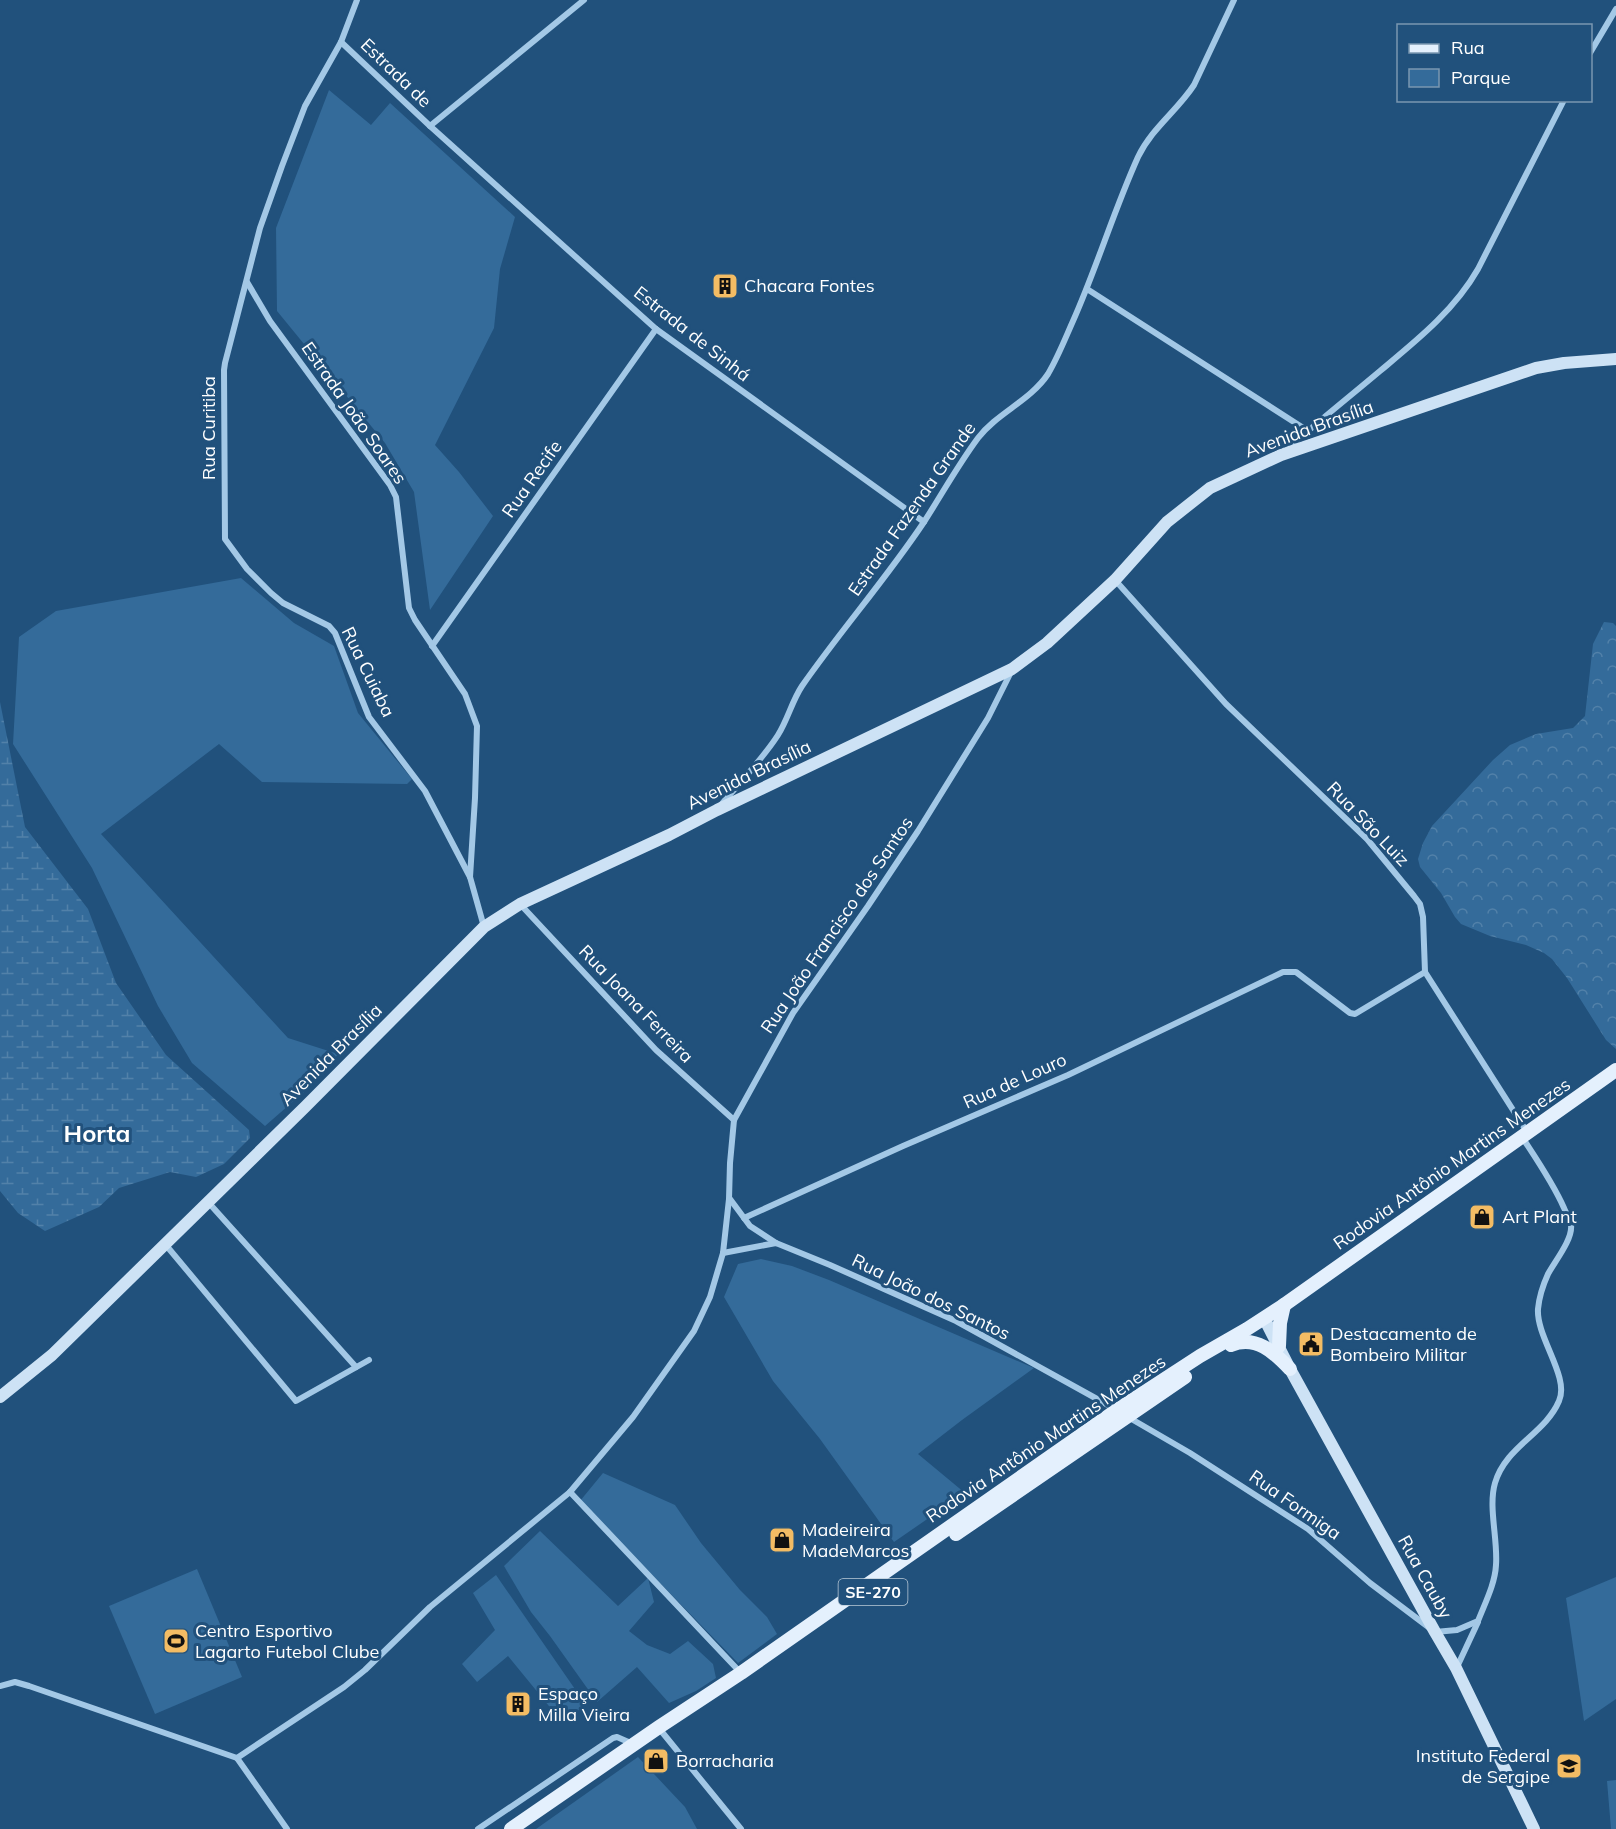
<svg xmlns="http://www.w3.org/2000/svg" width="1616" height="1829" viewBox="0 0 1616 1829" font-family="Mulish,sans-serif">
<defs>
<pattern id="forest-crowns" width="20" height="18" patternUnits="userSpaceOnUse" patternTransform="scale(1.5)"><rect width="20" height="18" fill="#346b9a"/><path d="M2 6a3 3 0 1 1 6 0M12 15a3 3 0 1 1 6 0" fill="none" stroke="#5281a9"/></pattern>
<pattern id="wetland-marsh" width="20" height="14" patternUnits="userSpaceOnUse" patternTransform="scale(1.5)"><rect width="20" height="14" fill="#346b9a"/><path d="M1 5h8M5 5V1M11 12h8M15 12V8" fill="none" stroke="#5281a9"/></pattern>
</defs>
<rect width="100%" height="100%" fill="#21517c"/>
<g fill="#346b9a">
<polygon points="329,90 371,125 390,103 515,217 500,269 494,328 435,445 459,472 493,516 430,610 414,492 385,443 277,311 276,228"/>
<polygon points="241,578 294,623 334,646 358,713 412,779 407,784 262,782 219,744 101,834 288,1038 338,1054 320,1078 265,1126 192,1063 158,1006 92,868 13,744 19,637 56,611"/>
<polygon points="761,1259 792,1266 829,1280 1034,1368 962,1420 918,1454 965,1493 894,1542 820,1439 773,1381 724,1297 738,1264"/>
<polygon points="603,1473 675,1505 701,1543 740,1590 767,1617 777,1634 738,1663 580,1501"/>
<polygon points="540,1531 618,1606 648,1578 654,1602 629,1631 647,1645 670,1654 688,1641 713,1664 716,1678 696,1691 669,1703 637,1667 597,1702 550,1636 531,1612 504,1566"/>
<polygon points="197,1569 242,1677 155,1714 109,1606"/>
<polygon points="496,1575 586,1705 562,1722 508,1656 477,1682 462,1664 495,1630 473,1593"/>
<polygon points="1616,1577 1616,1699 1584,1721 1566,1598"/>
<polygon points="638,1757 685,1807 697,1829 536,1829"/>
<polygon points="1616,1780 1616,1829 1611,1829 1607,1781"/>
</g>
<polygon fill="url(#forest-crowns)" points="1604,622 1613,623 1616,626 1616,1049 1606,1040 1567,978 1552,959 1544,953 1526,945 1490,936 1461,924 1455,917 1441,893 1420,867 1418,859 1423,843 1432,826 1493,760 1510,745 1536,734 1573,728 1585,716 1593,644"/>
<polygon fill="url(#wetland-marsh)" points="0,702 25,827 88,909 116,983 166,1055 249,1130 250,1138 224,1164 196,1177 170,1172 119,1188 99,1207 45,1231 18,1213 0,1191"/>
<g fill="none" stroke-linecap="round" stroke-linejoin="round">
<g stroke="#a3c8e6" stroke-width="6">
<polyline points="357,0 341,42 305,106 282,166 260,228 225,363 224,370 225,539 247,569 271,593 283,603 329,626 335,633 369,717 425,791 470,877"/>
<polyline points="341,42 430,126 656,329 924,522"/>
<polyline points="1590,53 1616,9"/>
<polyline points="430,126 584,0"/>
<polyline points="247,282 270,321 390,485 396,497 409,608 415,620 465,694 477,726 475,798 470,877 484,927"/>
<polyline points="1087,289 1308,431"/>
<path d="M1288 448C1318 422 1349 397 1380 371 1416 341 1454 311 1478 269L1564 100"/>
<polyline points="1115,580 1226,704 1367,839 1414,896 1420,904 1423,917 1425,972 1527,1132"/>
<polyline points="432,646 656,329"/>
<path d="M721 805C740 782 762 760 778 735 788 719 792 701 802 686 841 630 886 579 924 522 942 494 958 465 978 438 997 413 1030 401 1048 374 1058 357 1065 339 1073 321 1097 267 1114 210 1138 157 1152 128 1177 111 1194 85L1234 0"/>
<polyline points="520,904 656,1050 734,1120"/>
<polyline points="730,1199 750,1226 776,1243"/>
<polyline points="208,1202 356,1367"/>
<polyline points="744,1218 903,1146 1068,1075 1283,972 1296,972 1350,1013 1355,1014 1425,972"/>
<polyline points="165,1244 296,1401 369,1360"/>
<polyline points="723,1253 776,1243 830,1265 956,1321 1117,1410"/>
<path d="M1128 1417 1190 1453 1308 1529 1370 1583 1435 1632 1457 1630 1478 1621C1485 1603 1495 1584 1496 1565 1498 1539 1488 1507 1495 1483 1506 1446 1545 1434 1559 1401 1570 1377 1536 1337 1538 1309 1539 1298 1543 1285 1548 1274 1555 1261 1573 1239 1571 1225 1570 1219 1566 1213 1564 1208 1553 1183 1537 1160 1522 1137"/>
<polyline points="570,1492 740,1672"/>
<polyline points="1457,1667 1478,1622"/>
<polyline points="0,1686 15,1682 29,1686 237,1758 287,1829"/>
<polyline points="662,1732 741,1829"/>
<polyline points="237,1758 344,1687 365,1670 430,1607 570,1492 633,1417 694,1331 710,1297 723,1253 729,1199 730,1163 734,1120 793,1013 868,906 918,831 988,718 1011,672"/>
<polyline points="478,1829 613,1738 617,1737 633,1744"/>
</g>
<g stroke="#cde2f5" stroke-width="12">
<polyline points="1264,1318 1290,1369 1435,1632 1456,1668 1534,1829"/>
<polyline points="0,1397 52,1355 305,1107 484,927 520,904 669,835 717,810 1012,669 1047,643 1115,580 1167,522 1210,488 1281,455 1536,368 1564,363 1616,359"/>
</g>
<g stroke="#e4f0fd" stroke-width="14">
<path d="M1231 1345C1256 1335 1274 1352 1290 1369"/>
<polyline points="1279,1346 1280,1323 1284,1305"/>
<polyline points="956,1534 1185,1377"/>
<polyline points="511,1829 659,1727 741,1673 1117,1410 1200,1356 1247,1329 1284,1305 1616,1070"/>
</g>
</g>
<defs>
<g id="building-square" transform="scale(1.35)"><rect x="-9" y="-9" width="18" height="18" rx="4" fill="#f3bc64" stroke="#21517c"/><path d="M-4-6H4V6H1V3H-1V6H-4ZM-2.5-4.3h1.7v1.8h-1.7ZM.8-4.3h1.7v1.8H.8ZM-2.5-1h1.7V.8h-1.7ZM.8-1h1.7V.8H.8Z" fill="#111"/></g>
<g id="shop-square" transform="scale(1.35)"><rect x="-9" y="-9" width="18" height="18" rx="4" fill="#f3bc64" stroke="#21517c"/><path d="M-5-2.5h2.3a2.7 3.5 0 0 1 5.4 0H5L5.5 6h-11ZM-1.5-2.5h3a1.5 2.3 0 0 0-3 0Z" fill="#111"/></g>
<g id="civic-square" transform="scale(1.35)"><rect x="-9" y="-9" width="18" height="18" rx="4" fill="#f3bc64" stroke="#21517c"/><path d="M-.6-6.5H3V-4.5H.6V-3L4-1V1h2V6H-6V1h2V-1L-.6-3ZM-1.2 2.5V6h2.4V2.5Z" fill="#111"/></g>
<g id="stadium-square" transform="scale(1.35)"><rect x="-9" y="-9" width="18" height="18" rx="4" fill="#f3bc64" stroke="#21517c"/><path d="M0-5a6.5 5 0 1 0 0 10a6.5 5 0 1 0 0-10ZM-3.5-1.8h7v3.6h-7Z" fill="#111"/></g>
<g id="university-square" transform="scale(1.35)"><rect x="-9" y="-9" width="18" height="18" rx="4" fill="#f3bc64" stroke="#21517c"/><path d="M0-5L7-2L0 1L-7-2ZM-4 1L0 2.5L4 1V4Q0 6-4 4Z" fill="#111"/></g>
</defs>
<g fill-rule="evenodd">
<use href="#building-square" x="725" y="286"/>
<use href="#shop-square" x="1482" y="1217"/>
<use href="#civic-square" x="1311" y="1344"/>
<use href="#shop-square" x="782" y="1540"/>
<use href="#stadium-square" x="176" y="1641"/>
<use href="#building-square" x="518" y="1704"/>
<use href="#shop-square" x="656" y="1761"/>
<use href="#university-square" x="1569" y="1766"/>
</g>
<g text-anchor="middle" stroke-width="6" stroke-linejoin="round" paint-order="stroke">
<rect fill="#21517c" stroke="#bccbd8" stroke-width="1.5" x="838.5" y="1579" width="69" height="26" rx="4.5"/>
<g font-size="16" font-weight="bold" fill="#fff">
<text x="873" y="1598">SE-270</text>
</g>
<g font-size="18" fill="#fff" stroke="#21517c">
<text transform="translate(396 73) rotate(44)" y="6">Estrada de</text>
<text transform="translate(692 334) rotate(38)" y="6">Estrada de Sinhá</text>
<text transform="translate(354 413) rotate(55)" y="6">Estrada João Soares</text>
<text transform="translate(209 428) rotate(-90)" y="6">Rua Curitiba</text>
<text transform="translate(1309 429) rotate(-20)" y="6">Avenida Brasília</text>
<text transform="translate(532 479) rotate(-55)" y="6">Rua Recife</text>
<text transform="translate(912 509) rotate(-55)" y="6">Estrada Fazenda Grande</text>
<text transform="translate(368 672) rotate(64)" y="6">Rua Cuiaba</text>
<text transform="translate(749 775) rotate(-26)" y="6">Avenida Brasília</text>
<text transform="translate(1368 824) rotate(46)" y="6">Rua São Luiz</text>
<text transform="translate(837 925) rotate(-56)" y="6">Rua João Francisco dos Santos</text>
<text transform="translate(636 1004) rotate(46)" y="6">Rua Joana Ferreira</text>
<text transform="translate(331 1055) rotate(-45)" y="6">Avenida Brasília</text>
<text transform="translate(1015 1081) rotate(-24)" y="6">Rua de Louro</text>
<text transform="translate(1452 1164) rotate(-35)" y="6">Rodovia Antônio Martins Menezes</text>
<text transform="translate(931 1297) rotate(26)" y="6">Rua João dos Santos</text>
<text transform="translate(1046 1439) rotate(-34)" y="6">Rodovia Antônio Martins Menezes</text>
<text transform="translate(1295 1505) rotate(35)" y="6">Rua Formiga</text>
<text transform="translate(1425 1577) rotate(61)" y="6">Rua Cauby</text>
</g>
<g font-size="18" fill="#fff" stroke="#21517c" text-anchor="start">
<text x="744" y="292">Chacara Fontes</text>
<text x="1502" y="1223">Art Plant</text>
<text x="1330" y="1340">Destacamento de<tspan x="1330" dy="21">Bombeiro Militar</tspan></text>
<text x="802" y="1536">Madeireira<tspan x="802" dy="21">MadeMarcos</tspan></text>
<text x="195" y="1637">Centro Esportivo<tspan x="195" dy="21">Lagarto Futebol Clube</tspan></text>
<text x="538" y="1700">Espaço<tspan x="538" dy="21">Milla Vieira</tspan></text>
<text x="1550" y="1762" text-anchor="end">Instituto Federal<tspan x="1550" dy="21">de Sergipe</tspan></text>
<text x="676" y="1767">Borracharia</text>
</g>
<g font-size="24" font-weight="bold" fill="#fff" stroke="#21517c">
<text x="97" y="1142">Horta</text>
</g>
</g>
<rect x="1397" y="24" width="195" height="78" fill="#21517c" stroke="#7a97b0" stroke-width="1.5"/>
<rect x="1409" y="44" width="30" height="9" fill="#e4f0fd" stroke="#7a97b0" stroke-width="1.5"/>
<text x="1451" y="54" font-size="18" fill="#ffffff">Rua</text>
<rect x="1409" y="69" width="30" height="18" fill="#346b9a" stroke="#7a97b0" stroke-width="1.5"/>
<text x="1451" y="84" font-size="18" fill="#ffffff">Parque</text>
</svg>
